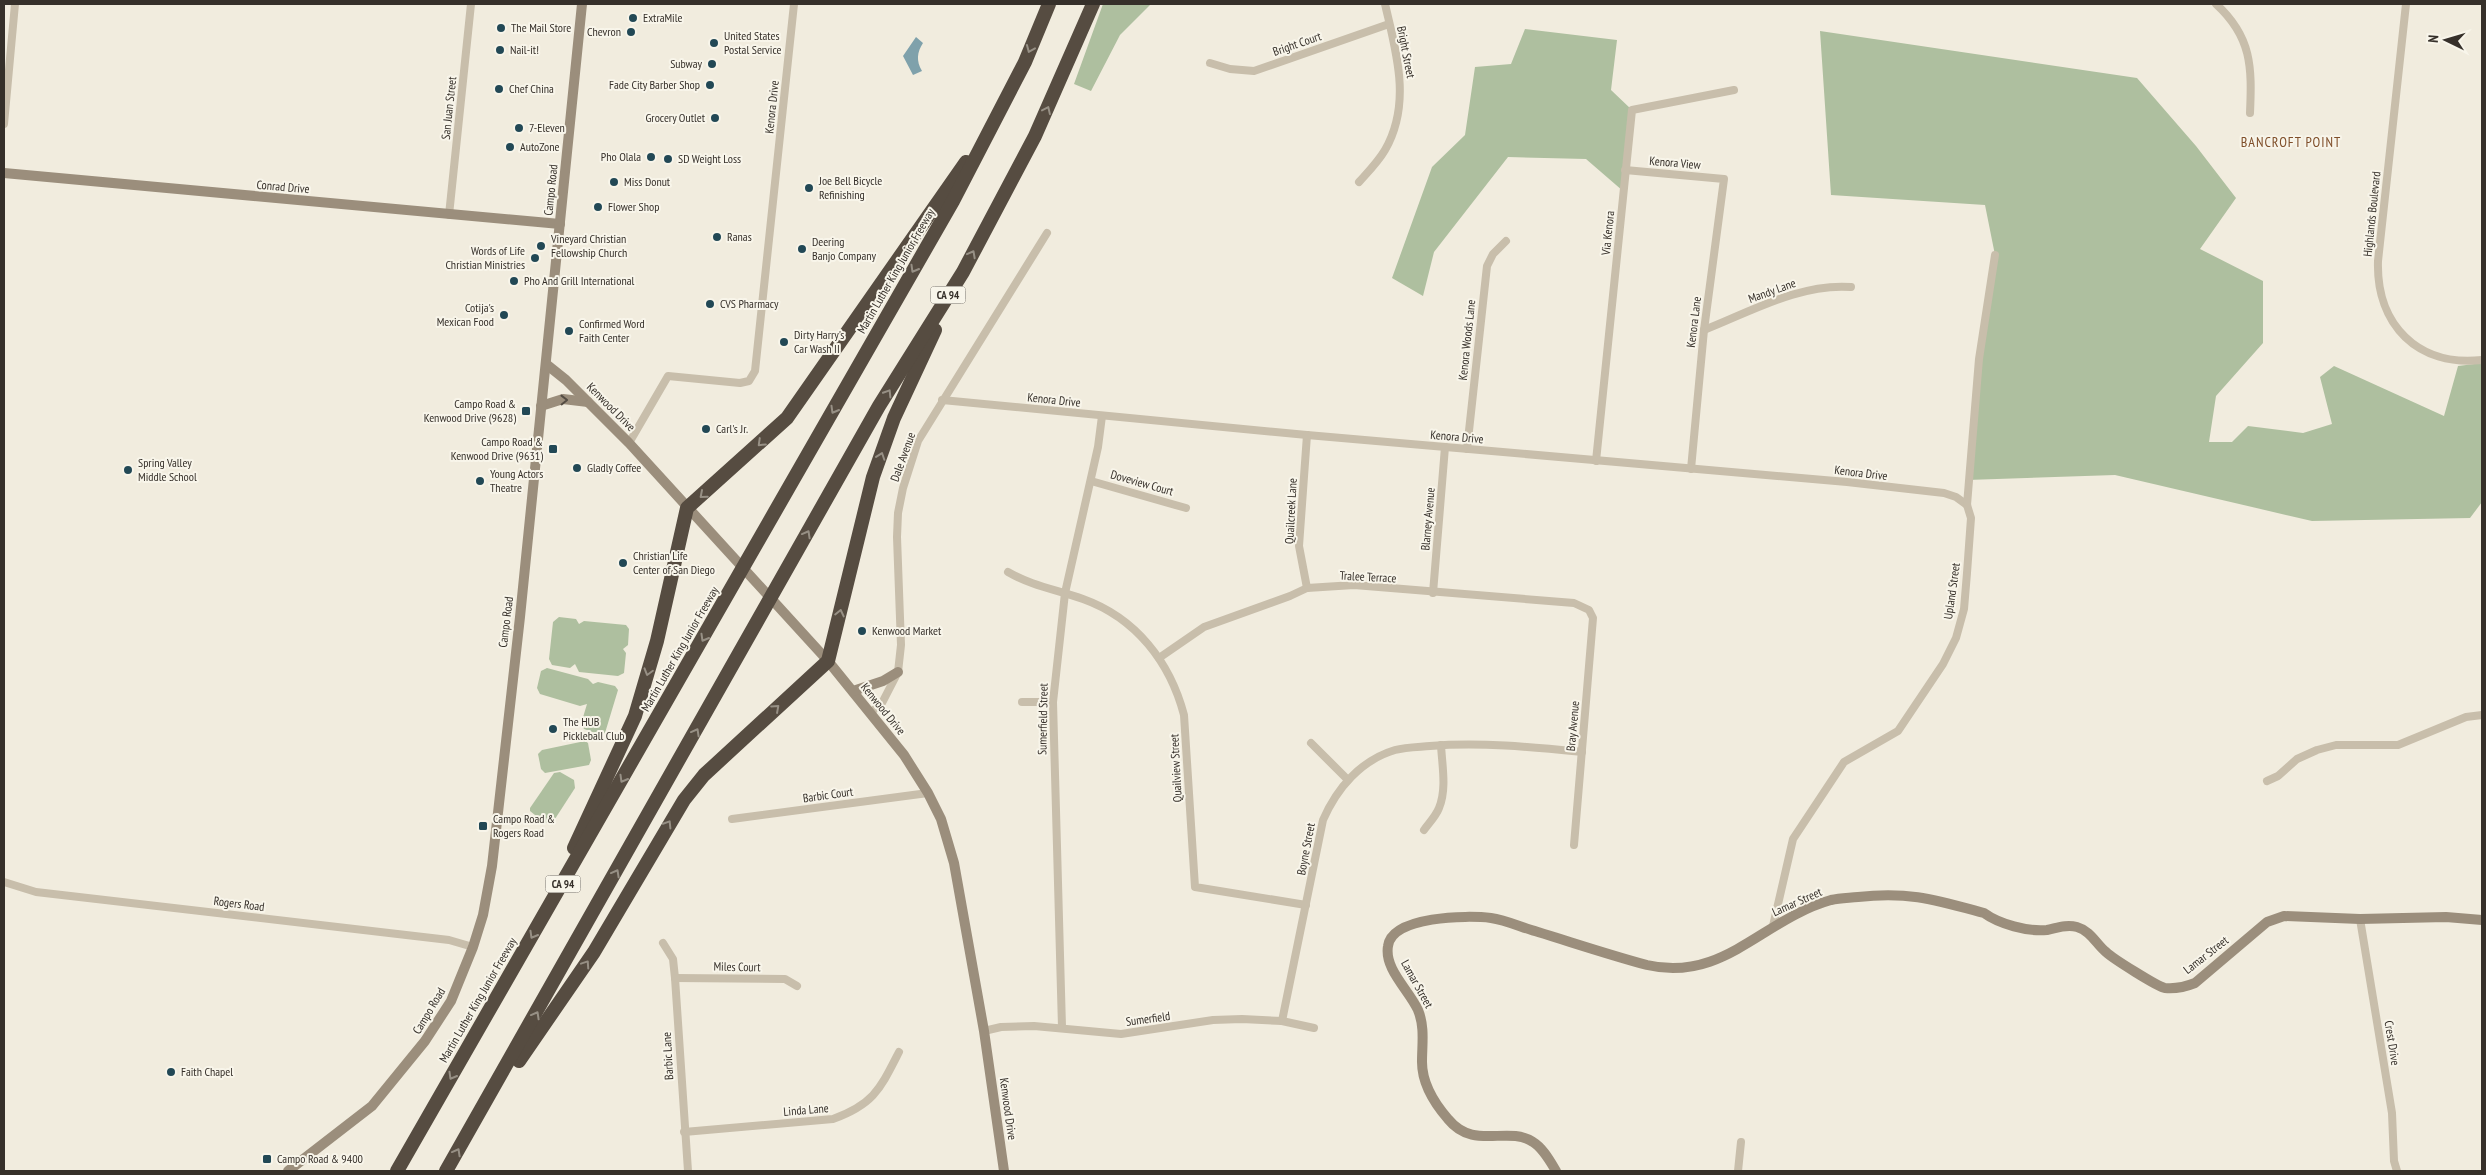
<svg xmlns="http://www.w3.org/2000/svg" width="2486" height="1175" viewBox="0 0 2486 1175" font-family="'PT Sans Narrow',sans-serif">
<rect width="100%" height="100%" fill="#f1ecde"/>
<g fill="#aebf9f">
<polygon points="1103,4 1151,4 1120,35 1091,91 1074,84"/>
<polygon points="1525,29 1617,40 1611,90 1632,110 1623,191 1586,159 1508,157 1434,252 1423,296 1392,278 1432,167 1465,135 1475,67 1511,64"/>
<polygon points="1820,31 2137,78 2196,146 2236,198 2200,249 2263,281 2263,343 2216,396 2209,442 2232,442 2248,426 2303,433 2332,424 2320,377 2334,366 2444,416 2458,366 2482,363 2482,502 2470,518 2312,521 2115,475 1967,480 1995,255 1985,205 1831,195"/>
<polygon points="559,617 576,619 579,624 584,621 626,625 629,629 628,645 623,649 626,653 624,673 618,676 579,672 575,664 570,668 552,665 549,659 553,622"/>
<polygon points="547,668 588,679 593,684 598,682 615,686 618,690 605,733 601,735 584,729 581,724 587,704 580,706 540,694 537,688 541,671"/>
<polygon points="585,741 588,743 591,760 589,765 545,773 541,769 538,754 542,750"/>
<polygon points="560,772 574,780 575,788 553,822 545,823 530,811 530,808 554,773"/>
</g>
<path fill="#7fa1ab" d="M916 37 923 43C917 52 916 61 922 71L913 75 903 56Z"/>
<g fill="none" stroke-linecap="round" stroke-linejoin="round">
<g stroke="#c8beab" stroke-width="8">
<path d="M2216 4C2252 37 2252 67 2250 113"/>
<path d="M2406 4 2378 261C2376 325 2418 367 2482 360"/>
<polyline points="1210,63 1230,69 1254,71 1389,24"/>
<polyline points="4,124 15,4"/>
<polyline points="1625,170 1724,179 1704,330 1691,469"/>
<path d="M1359 182C1368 172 1378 162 1385 150 1412 103 1396 52 1385 4"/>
<polyline points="449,215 471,4"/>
<path d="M1704 330C1750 312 1800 283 1851 287"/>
<polyline points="942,400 1307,435 1847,482 1944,493 1956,497 1967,505"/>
<polyline points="629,443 668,376 740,383 749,381 755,371 794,4"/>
<polyline points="1467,449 1487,266 1493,254 1506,241"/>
<polyline points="1596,461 1632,110 1734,90"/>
<polyline points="1091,481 1186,508"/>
<path d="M1008 572C1032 586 1058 590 1083 599 1136 618 1170 662 1184 715L1195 887 1306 905"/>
<polyline points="1307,588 1299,546 1307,435"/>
<polyline points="1433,593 1445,447"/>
<polyline points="1159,658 1204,627 1290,596 1307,588 1354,585 1574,603 1589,610 1593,618 1574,845"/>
<polyline points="1022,702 1053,702"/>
<polyline points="870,713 882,703 898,672 901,645 897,537 898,513 903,488 918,441 1047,233"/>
<polyline points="1311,743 1348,780"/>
<polyline points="2267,781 2278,776 2297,759 2317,750 2336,745 2398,745 2466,717 2482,715"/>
<polyline points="732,819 928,793"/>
<path d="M1424 830C1429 823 1436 816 1439 808 1447 789 1442 765 1441 745"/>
<polyline points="4,882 36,892 449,940 473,947"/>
<polyline points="2360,919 2392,1113 2394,1161 2397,1171"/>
<polyline points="1773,926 1793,839 1844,762 1898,731 1943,664 1956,638 1964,609 1967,573 1971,518 1967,505 1979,359 1995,255"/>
<polyline points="663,943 673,959 675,978 688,1171"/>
<polyline points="675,978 785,979 797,986"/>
<path d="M1282 1021 1323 820C1337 788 1361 760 1395 750 1406 747 1419 747 1430 746 1481 742 1531 747 1582 752"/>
<polyline points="1062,1027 1053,702 1065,593 1098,447 1102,416"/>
<polyline points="984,1031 1001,1027 1034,1026 1121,1034 1213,1020 1242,1019 1282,1021 1314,1028"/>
<path d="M684 1132 833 1119C874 1104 880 1089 899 1052"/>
<polyline points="1738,1171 1741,1142"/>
</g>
<g stroke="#9b8e7c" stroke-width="10">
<polyline points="4,173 560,224"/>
<polyline points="546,364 566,380 629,443 828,661 904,755 928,793 941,819 954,863 984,1031 1004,1171"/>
<polyline points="541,406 563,399 588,402"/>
<polyline points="853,691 883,681 898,672"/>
<polyline points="288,1171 372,1106 425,1041 451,1001 473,947 483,915 492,866 520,617 582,4"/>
<path d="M1556 1171C1550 1161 1543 1148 1533 1142 1507 1125 1474 1151 1448 1119 1435 1104 1422 1083 1422 1062 1422 1044 1425 1027 1418 1010 1409 990 1384 969 1388 946 1392 916 1467 915 1491 918 1506 920 1523 928 1538 932 1574 943 1610 955 1647 965 1723 983 1763 919 1831 900 1840 898 1849 898 1858 897 1909 891 1936 900 1984 913 1999 924 2028 932 2047 930 2057 928 2066 924 2077 927 2091 931 2096 944 2106 952 2112 958 2158 987 2165 988 2176 989 2185 987 2195 983L2267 922 2284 916 2360 919 2446 917 2482 920"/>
</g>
<g stroke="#564c41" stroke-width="14">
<polyline points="574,848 635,716 657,641 687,508 787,418 966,162"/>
<polyline points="519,1061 594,952 684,800 704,775 828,661 873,477 894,418 935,330"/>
<polyline points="397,1171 953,201 1025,62 1049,4"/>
<polyline points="446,1171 879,406 963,272 1035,136 1093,4"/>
</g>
</g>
<defs><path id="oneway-chevron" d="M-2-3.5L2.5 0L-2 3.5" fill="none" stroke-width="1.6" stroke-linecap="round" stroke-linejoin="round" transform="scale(1.25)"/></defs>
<g stroke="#979085">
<use href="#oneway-chevron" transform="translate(1030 49) rotate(113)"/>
<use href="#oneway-chevron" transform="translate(1047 110) rotate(-65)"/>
<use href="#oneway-chevron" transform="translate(972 254) rotate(-62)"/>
<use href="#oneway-chevron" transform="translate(914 269) rotate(120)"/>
<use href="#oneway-chevron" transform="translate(888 393) rotate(-58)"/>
<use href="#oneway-chevron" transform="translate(834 410) rotate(120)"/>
<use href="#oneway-chevron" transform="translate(761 443) rotate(136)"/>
<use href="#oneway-chevron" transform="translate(881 456) rotate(-71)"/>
<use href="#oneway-chevron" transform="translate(703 495) rotate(139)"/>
<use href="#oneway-chevron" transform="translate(807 534) rotate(-61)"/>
<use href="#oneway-chevron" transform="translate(840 613) rotate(-77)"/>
<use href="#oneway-chevron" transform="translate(704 638) rotate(120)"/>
<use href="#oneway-chevron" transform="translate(648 672) rotate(106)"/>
<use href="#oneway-chevron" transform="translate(776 708) rotate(-42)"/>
<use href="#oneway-chevron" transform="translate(696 732) rotate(-61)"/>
<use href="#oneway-chevron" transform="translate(623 779) rotate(120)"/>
<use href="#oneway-chevron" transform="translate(668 824) rotate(-58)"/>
<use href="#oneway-chevron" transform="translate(616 873) rotate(-61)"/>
<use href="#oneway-chevron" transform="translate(533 935) rotate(120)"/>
<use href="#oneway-chevron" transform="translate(586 964) rotate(-56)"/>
<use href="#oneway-chevron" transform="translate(536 1015) rotate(-61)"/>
<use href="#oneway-chevron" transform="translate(452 1076) rotate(120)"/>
<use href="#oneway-chevron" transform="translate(457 1152) rotate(-61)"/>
</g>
<use stroke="#544c43" href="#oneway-chevron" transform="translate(564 400) rotate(-1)"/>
<g fill="#224855" stroke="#f8f5ea" stroke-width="2">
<circle cx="633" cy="18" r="5"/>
<circle cx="501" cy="28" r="5"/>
<circle cx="631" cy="32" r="5"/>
<circle cx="714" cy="43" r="5"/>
<circle cx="500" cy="50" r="5"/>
<circle cx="712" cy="64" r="5"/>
<circle cx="710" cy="85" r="5"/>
<circle cx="499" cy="89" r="5"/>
<circle cx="715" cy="118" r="5"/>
<circle cx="519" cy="128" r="5"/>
<circle cx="510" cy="147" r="5"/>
<circle cx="651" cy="157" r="5"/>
<circle cx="668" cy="159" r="5"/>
<circle cx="614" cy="182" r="5"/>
<circle cx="809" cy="188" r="5"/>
<circle cx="598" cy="207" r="5"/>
<circle cx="717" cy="237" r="5"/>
<circle cx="541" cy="246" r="5"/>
<circle cx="802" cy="249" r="5"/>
<circle cx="535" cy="258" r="5"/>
<circle cx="514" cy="281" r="5"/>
<circle cx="710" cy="304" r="5"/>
<circle cx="504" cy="315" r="5"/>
<circle cx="569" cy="331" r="5"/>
<circle cx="784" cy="342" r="5"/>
<rect x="521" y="406" width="10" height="10" rx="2.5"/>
<circle cx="706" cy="429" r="5"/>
<rect x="548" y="444" width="10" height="10" rx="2.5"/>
<circle cx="577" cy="468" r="5"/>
<circle cx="128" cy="470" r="5"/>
<circle cx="480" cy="481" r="5"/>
<circle cx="623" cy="563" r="5"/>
<circle cx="862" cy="631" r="5"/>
<circle cx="553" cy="729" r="5"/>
<rect x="478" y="821" width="10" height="10" rx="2.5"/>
<circle cx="171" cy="1072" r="5"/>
<rect x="262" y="1154" width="10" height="10" rx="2.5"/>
</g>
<g text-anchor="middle" stroke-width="4" stroke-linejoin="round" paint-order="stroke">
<g fill="#f8f5ea" stroke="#706b64" stroke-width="1">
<rect x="930.5" y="286.5" width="35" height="17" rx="4"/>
<rect x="545.5" y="875.5" width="35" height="17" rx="4"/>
</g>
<g font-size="11" font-weight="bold" fill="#36302a">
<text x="948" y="299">CA 94</text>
<text x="563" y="888">CA 94</text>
</g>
<g font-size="12" fill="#36302a" stroke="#f8f5ea" text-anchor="start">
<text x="643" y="22">ExtraMile</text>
<text x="511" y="32">The Mail Store</text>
<text x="621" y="36" text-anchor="end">Chevron</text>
<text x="724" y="40">United States<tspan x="724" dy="14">Postal Service</tspan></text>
<text x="510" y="54">Nail-it!</text>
<text x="702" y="68" text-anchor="end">Subway</text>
<text x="700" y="89" text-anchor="end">Fade City Barber Shop</text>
<text x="509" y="93">Chef China</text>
<text x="705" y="122" text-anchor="end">Grocery Outlet</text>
<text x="529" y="132">7-Eleven</text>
<text x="520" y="151">AutoZone</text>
<text x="641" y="161" text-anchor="end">Pho Olala</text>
<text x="678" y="163">SD Weight Loss</text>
<text x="819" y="185">Joe Bell Bicycle<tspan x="819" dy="14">Refinishing</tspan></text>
<text x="624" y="186">Miss Donut</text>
<text x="608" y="211">Flower Shop</text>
<text x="727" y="241">Ranas</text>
<text x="551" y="243">Vineyard Christian<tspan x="551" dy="14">Fellowship Church</tspan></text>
<text x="812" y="246">Deering<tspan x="812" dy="14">Banjo Company</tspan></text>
<text x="525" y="255" text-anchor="end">Words of Life<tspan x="525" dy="14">Christian Ministries</tspan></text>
<text x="524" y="285">Pho And Grill International</text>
<text x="720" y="308">CVS Pharmacy</text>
<text x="494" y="312" text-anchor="end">Cotija's<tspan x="494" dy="14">Mexican Food</tspan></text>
<text x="579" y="328">Confirmed Word<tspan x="579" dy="14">Faith Center</tspan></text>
<text x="794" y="339">Dirty Harry's<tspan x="794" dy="14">Car Wash II</tspan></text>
<text x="516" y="408" text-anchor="end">Campo Road &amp;<tspan x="516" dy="14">Kenwood Drive (9628)</tspan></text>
<text x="716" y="433">Carl's Jr.</text>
<text x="543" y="446" text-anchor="end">Campo Road &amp;<tspan x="543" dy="14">Kenwood Drive (9631)</tspan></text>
<text x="138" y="467">Spring Valley<tspan x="138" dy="14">Middle School</tspan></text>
<text x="587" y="472">Gladly Coffee</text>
<text x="490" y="478">Young Actors<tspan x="490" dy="14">Theatre</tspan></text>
<text x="633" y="560">Christian Life<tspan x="633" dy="14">Center of San Diego</tspan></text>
<text x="872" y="635">Kenwood Market</text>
<text x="563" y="726">The HUB<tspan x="563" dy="14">Pickleball Club</tspan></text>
<text x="493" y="823">Campo Road &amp;<tspan x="493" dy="14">Rogers Road</tspan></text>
<text x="181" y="1076">Faith Chapel</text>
<text x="277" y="1163">Campo Road &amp; 9400</text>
</g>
<g font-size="12" fill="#36302a" stroke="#f8f5ea">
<text transform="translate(1297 44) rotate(-19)" y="4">Bright Court</text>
<text transform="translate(1406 52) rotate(79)" y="4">Bright Street</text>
<text transform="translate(772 107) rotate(-84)" y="4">Kenora Drive</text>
<text transform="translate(449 108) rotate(-84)" y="4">San Juan Street</text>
<text transform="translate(1675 163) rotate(5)" y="4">Kenora View</text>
<text transform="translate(283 187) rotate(5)" y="4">Conrad Drive</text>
<text transform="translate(551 190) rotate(-84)" y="4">Campo Road</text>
<text transform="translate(2372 214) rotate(-84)" y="4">Highlands Boulevard</text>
<text transform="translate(1608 233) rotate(-84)" y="4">Via Kenora</text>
<text transform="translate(896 271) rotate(-60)" y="4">Martin Luther King Junior Freeway</text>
<text transform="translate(1772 291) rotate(-20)" y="4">Mandy Lane</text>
<text transform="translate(1694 322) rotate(-83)" y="4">Kenora Lane</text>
<text transform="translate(1467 340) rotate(-84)" y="4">Kenora Woods Lane</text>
<text transform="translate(1054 400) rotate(6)" y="4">Kenora Drive</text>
<text transform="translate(611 407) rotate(45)" y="4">Kenwood Drive</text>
<text transform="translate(1457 437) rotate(5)" y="4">Kenora Drive</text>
<text transform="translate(903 457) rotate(-70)" y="4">Dale Avenue</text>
<text transform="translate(1861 473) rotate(7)" y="4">Kenora Drive</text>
<text transform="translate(1142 483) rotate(16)" y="4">Doveview Court</text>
<text transform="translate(1291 511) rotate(-87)" y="4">Quailcreek Lane</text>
<text transform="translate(1428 519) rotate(-85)" y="4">Blarney Avenue</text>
<text transform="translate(1368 577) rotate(3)" y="4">Tralee Terrace</text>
<text transform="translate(1952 591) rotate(-82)" y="4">Upland Street</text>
<text transform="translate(506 622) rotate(-83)" y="4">Campo Road</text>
<text transform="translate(680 649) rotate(-60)" y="4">Martin Luther King Junior Freeway</text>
<text transform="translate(883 709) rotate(51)" y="4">Kenwood Drive</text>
<text transform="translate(1043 719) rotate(-89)" y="4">Sumerfield Street</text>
<text transform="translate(1573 726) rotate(-85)" y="4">Bray Avenue</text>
<text transform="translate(1176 768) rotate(-93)" y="4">Quailview Street</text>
<text transform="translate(828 795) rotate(-8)" y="4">Barbic Court</text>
<text transform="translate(1306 849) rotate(-79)" y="4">Boyne Street</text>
<text transform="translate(1797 902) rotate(-24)" y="4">Lamar Street</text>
<text transform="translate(239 904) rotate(7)" y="4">Rogers Road</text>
<text transform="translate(2206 955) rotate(-38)" y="4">Lamar Street</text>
<text transform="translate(737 967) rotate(1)" y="4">Miles Court</text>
<text transform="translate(1417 984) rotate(61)" y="4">Lamar Street</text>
<text transform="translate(478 1000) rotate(-60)" y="4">Martin Luther King Junior Freeway</text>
<text transform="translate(429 1011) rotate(-59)" y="4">Campo Road</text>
<text transform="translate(1148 1019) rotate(-8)" y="4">Sumerfield</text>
<text transform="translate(2392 1043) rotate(81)" y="4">Crest Drive</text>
<text transform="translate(668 1056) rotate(-93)" y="4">Barbic Lane</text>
<text transform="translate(1008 1109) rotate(82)" y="4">Kenwood Drive</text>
<text transform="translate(806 1110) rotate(-5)" y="4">Linda Lane</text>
</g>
<g font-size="14" letter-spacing="1" fill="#7f4e29" stroke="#f8f5ea">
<text x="2291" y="147">BANCROFT POINT</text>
</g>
</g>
<rect width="2486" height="1175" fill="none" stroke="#36302a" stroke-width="10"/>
<g transform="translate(2446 40) rotate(275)" stroke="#f8f5ea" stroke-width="4" paint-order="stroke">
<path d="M0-4L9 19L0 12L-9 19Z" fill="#36302a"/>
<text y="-8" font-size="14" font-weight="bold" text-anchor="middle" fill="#36302a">N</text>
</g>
</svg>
